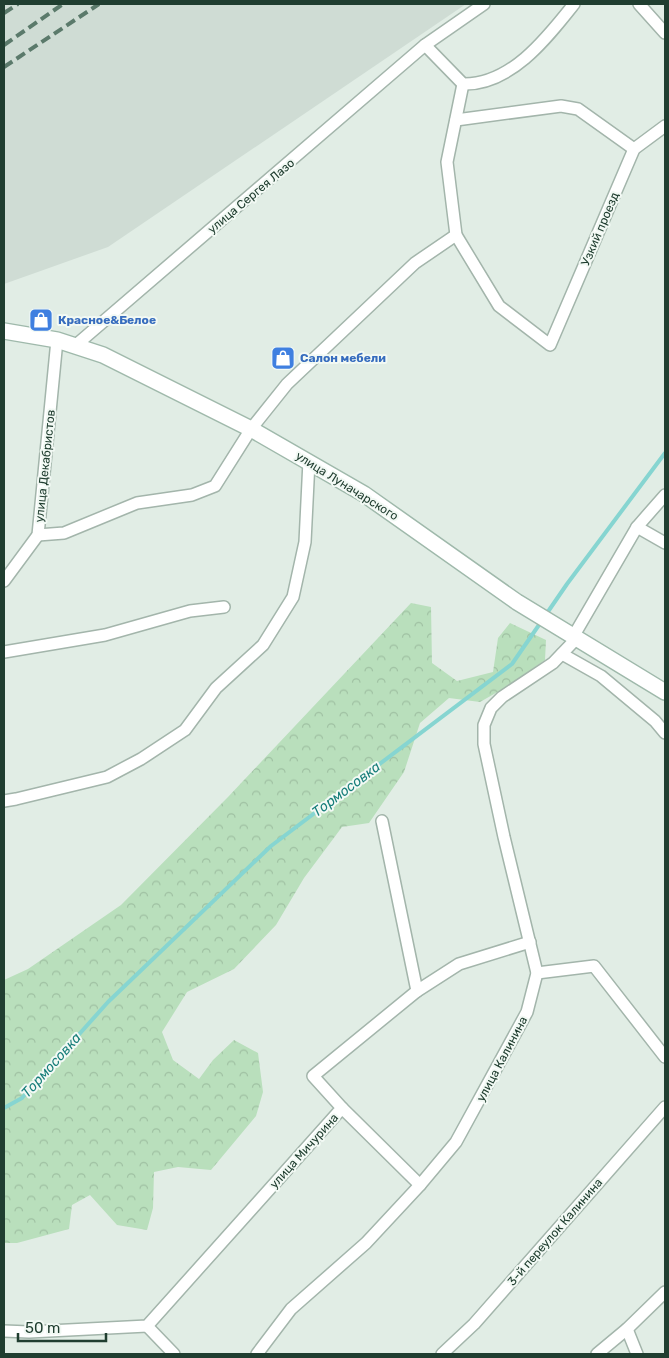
<svg xmlns="http://www.w3.org/2000/svg" width="669" height="1358" viewBox="0 0 669 1358" font-family="Rubik,sans-serif">
<defs>
<pattern id="forest-crowns" width="20" height="18" patternUnits="userSpaceOnUse" patternTransform="scale(1.25)"><rect width="20" height="18" fill="#b9dfbc"/><path d="M2 6a3 3 0 1 1 6 0M12 15a3 3 0 1 1 6 0" fill="none" stroke="#9fc0a2"/></pattern>
</defs>
<rect width="100%" height="100%" fill="#e1ede5"/>
<polygon fill="#cfdcd4" points="4,4 466,4 108,247 4,284"/>
<polygon fill="url(#forest-crowns)" points="411,603 431,607 432,663 457,681 493,672 498,638 510,623 546,640 545,660 508,686 480,702 449,698 420,723 404,772 369,823 342,827 304,878 276,925 234,969 187,992 162,1032 173,1060 199,1079 213,1060 234,1040 258,1053 263,1092 256,1116 211,1170 178,1167 154,1172 153,1208 147,1230 117,1225 90,1195 72,1205 69,1229 17,1243 4,1243 4,980 28,969 121,905 228,797"/>
<g fill="none" stroke-linecap="round" stroke-linejoin="round">
<g stroke="#86d5d1" stroke-width="4">
<polyline points="545,616 567,584 665,453"/>
<polyline points="4,1108 22,1098 108,1002 271,846 512,664 541,622"/>
</g>
<g stroke="#a3b5ab" stroke-width="14">
<g id="street">
<polyline points="639,4 665,33"/>
<path d="M425 45 463 84C511 85 547 38 574 4"/>
<polyline points="463,84 447,162 456,235 499,306 550,345 634,149 665,126"/>
<polyline points="456,120 561,106 578,109 634,149"/>
<polyline points="76,345 425,45 484,4"/>
<polyline points="637,527 665,543"/>
<polyline points="38,535 64,533 137,503 192,495 215,486 251,429 287,384 415,263 456,235"/>
<polyline points="4,581 38,535 57,340"/>
<polyline points="573,637 637,527 665,495"/>
<polyline points="4,652 105,635 190,611 224,607"/>
<polyline points="562,654 601,676 655,721 665,733"/>
<polyline points="4,801 16,799 107,777 141,759 185,730 216,688 263,645 293,597 305,542 309,461"/>
<polyline points="537,973 594,966 665,1057"/>
<polyline points="417,991 459,964 530,942"/>
<polyline points="342,1108 420,1185"/>
<polyline points="147,1326 174,1354"/>
<polyline points="627,1329 637,1354"/>
<polyline points="4,1331 29,1332 147,1326 342,1108 313,1076 417,991 382,821"/>
<polyline points="257,1354 291,1309 366,1243 420,1185 456,1142 527,1012 537,973 504,837 484,744 484,725 491,708 502,697 553,663 576,639"/>
<polyline points="442,1354 474,1324 665,1107"/>
<polyline points="597,1354 627,1329 665,1292"/>
</g>
</g>
<g stroke="#9fb9ab" stroke-width="18">
<polyline id="secondary" points="4,331 57,340 103,355 251,429 364,494 517,602 665,692"/>
</g>
<use href="#street" stroke="#fff" stroke-width="11"/>
<use href="#secondary" stroke="#fff" stroke-width="15"/>
<g stroke="#5b7a6b" stroke-width="4" stroke-dasharray="10 5" stroke-linecap="butt">
<polyline points="4,13 18,4"/>
<polyline points="4,45 63,4"/>
<polyline points="4,67 99,4"/>
</g>
</g>
<defs>
<g id="shop-square" transform="scale(1.25)"><rect x="-9" y="-9" width="18" height="18" rx="4" fill="#3f7fe0" stroke="#f2f9f4"/><path d="M-5-2.5h2.3a2.7 3.5 0 0 1 5.4 0H5L5.5 6h-11ZM-1.5-2.5h3a1.5 2.3 0 0 0-3 0Z" fill="#fff"/></g>
</defs>
<g fill-rule="evenodd">
<use href="#shop-square" x="41" y="320"/>
<use href="#shop-square" x="283" y="358"/>
</g>
<g text-anchor="middle" stroke-width="4" stroke-linejoin="round" paint-order="stroke">
<g font-size="12" fill="#203e30" stroke="#f2f9f4">
<text transform="translate(251 196) rotate(-40)" y="4">улица Сергея Лазо</text>
<text transform="translate(600 229) rotate(-67)" y="4">Узкий проезд</text>
<text transform="translate(45 466) rotate(-84)" y="4">улица Декабристов</text>
<text transform="translate(347 486) rotate(32)" y="4">улица Луначарского</text>
<text transform="translate(502 1059) rotate(-62)" y="4">улица Калинина</text>
<text transform="translate(304 1151) rotate(-48)" y="4">улица Мичурина</text>
<text transform="translate(555 1232) rotate(-49)" y="4">3-й переулок Калинина</text>
</g>
<g font-size="12" font-weight="bold" fill="#366cbe" stroke="#f2f9f4" text-anchor="start">
<text x="58" y="324">Красное&amp;Белое</text>
<text x="300" y="362">Салон мебели</text>
</g>
<g font-size="14" font-style="italic" fill="#177e7a" stroke="#f2f9f4">
<text transform="translate(346 789) rotate(-37)" y="5">Тормосовка</text>
<text transform="translate(51 1065) rotate(-48)" y="5">Тормосовка</text>
</g>
</g>
<rect width="669" height="1358" fill="none" stroke="#203e30" stroke-width="10"/>
<path d="M18 1333v8h88v-8" fill="none" stroke="#203e30" stroke-width="2.5"/>
<text x="25" y="1333" font-size="15" fill="#203e30" stroke="#f2f9f4" stroke-width="4" paint-order="stroke">50 m</text>
</svg>
